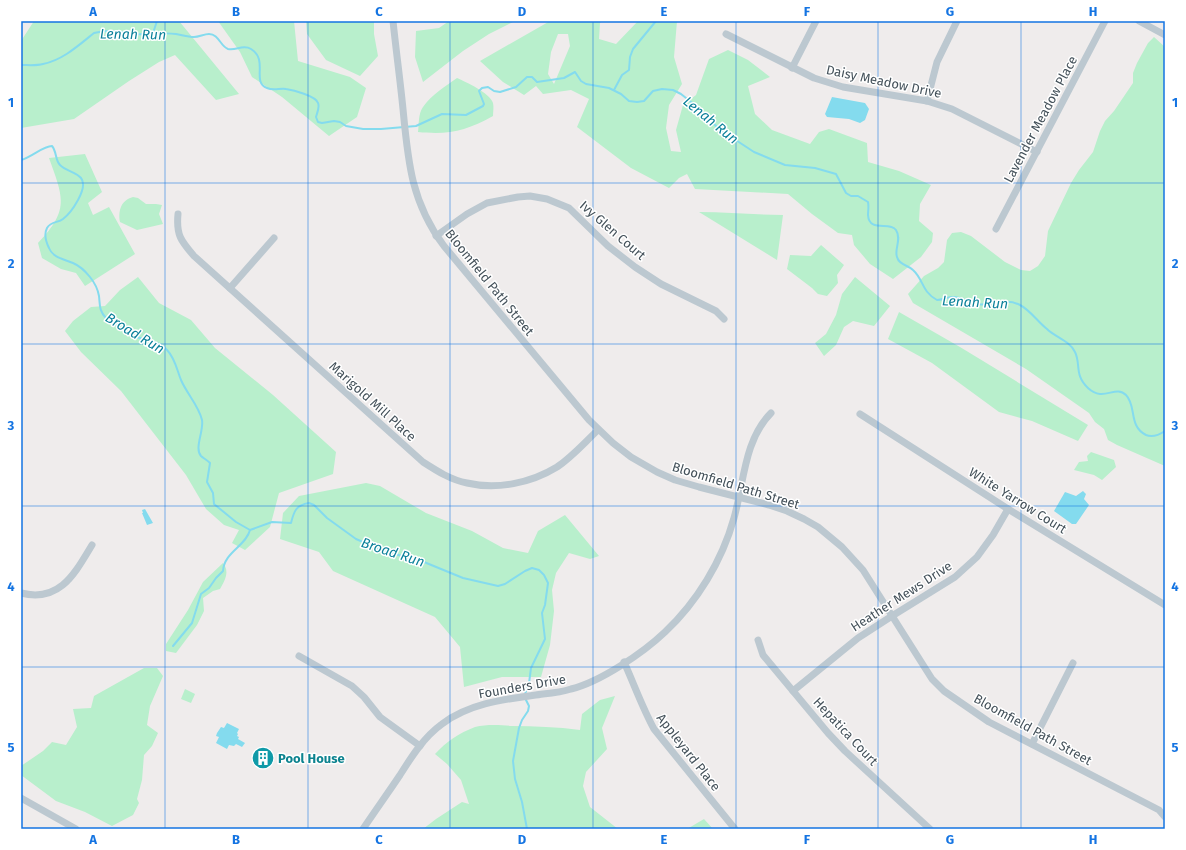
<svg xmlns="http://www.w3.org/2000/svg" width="1186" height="850" viewBox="0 0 1186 850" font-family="'Fira Sans',sans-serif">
<rect width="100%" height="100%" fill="#efecec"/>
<g fill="#b8efcc" fill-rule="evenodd">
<polygon points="34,21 179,21 239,94 216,100 175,55 159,62 129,81 74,119 21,128 21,41"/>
<polygon points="218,21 294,21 298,61 350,77 366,88 357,117 329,136 282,97 252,77 240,52"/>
<polygon points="306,21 374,21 374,34 378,56 360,76 326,60 307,34"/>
<polygon points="449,21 515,21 489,34 463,51 423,82 415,57 416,31 439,28"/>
<path d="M550 21H602L600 23 599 39 616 44 638 21H677L674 57 682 84 669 105 666 128 671 151 681 152 676 130 683 105 696 95 709 59 728 50 748 60 770 77 748 86 755 114 772 130 810 144 819 132 829 129 867 143 868 162 899 171 931 185 920 204 919 221 933 233 932 242 921 257 893 279 870 264 854 245 852 235 838 233 812 214 788 194 695 189 687 174 679 178 669 188 631 168 577 127 589 99 571 90 543 94 536 86 524 95 503 82 480 61ZM558 34H568L570 46 554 84 548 74 551 52Z"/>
<polygon points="1154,37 1165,47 1165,466 1117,445 1108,440 1104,429 1095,422 1089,413 1026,369 913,303 908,294 924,276 938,268 944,262 947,240 952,233 961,232 971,236 1005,262 1021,270 1030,271 1038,266 1045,256 1048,231 1071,183 1079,170 1093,152 1100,131 1105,121 1114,111 1133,83 1133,73 1137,63 1148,43"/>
<path d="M457 78C466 82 490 93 493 103 494 107 493 112 493 116 466 131 449 135 418 132 419 124 418 114 423 107 431 95 446 86 457 78Z"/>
<path d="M85 154 102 192 88 203 93 215 109 207 135 254 85 286 76 273 61 269 42 258 38 243C70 210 63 197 49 158Z"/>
<path d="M133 197 138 198 146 204H156L162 205 159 214 163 224 137 230 120 222C118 211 121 200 133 197Z"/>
<path d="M699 212C727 212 755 215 783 215L777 260Z"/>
<polygon points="821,245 844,265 837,275 838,283 827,296 818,294 812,288 787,269 790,255 811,256"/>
<polygon points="138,277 159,303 191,320 215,348 273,395 336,452 333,474 279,493 270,527 245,550 232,543 239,530 224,525 206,509 186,475 121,391 81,352 65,331 73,321 91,307 105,306 120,290"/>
<polygon points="855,277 890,306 874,326 853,321 844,327 836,345 824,356 815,343 826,334 836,315 842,294"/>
<polygon points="899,312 960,347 1088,425 1078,441 1032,421 999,412 932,363 888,339"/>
<polygon points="1091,452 1114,460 1116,467 1102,480 1094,475 1074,470 1079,462 1088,461 1087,456"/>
<polygon points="366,483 380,486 426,513 472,531 503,548 528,553 538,531 565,515 599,556 590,559 569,553 556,573 552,590 554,611 550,645 541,677 502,677 464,687 460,647 435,617 333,571 319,552 280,539 283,513 299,496"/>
<path d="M223 563C230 572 225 580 220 589L213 591 203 598 204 611 197 625 176 653 166 651V644L188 610 203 582Z"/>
<polygon points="144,668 157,668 163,676 150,706 147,725 158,733 152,746 144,755 142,780 137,799 139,803 133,815 112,826 85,812 56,801 21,775 21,766 43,751 52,742 66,745 77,727 73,709 91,708 94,696"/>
<polygon points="185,689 195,694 191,703 181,699"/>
<path d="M615 696 602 728 607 749 586 772 583 786 590 807 618 829H423L436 819 462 802 469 804 461 780 447 764 435 754C446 742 459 733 475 727 487 724 501 725 512 726 535 726 557 727 580 730L582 714 600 700Z"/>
<polygon points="704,819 713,829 687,829"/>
</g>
<g fill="#84dbee">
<polygon points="832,97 865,103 869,109 865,120 860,123 849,119 827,117 825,114"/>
<polygon points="1083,491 1086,494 1084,499 1089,505 1076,524 1072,524 1054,511 1065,492 1076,496"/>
<polygon points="145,509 153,523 147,525 142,513 143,513 142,510"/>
<polygon points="227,723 239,729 237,733 238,734 237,736 239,737 238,739 245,743 242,747 236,744 234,746 229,745 227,749 216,743 219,737 216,736 217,733 221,727 224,728"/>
</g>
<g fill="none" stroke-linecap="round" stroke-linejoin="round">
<g stroke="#84dbee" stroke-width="2">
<polyline points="153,33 157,21"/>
<path d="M21 65C28 65 36 66 43 64 63 60 79 45 94 33 110 29 119 32 134 34 148 35 162 32 176 34 182 35 188 37 194 37 199 37 204 34 209 34 219 34 220 46 228 49 236 51 243 44 251 49 269 60 251 82 267 88 273 91 280 88 286 89 293 90 316 96 318 103 320 107 317 113 316 117L318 122 322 123 334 121 340 122 346 126 363 129H381L416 126 442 114 466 115 483 106 484 104 479 91 482 88 488 87 494 91 500 92 516 87 527 77H532L537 82 564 78 575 72 581 81 586 84 609 88 621 94 629 101 637 102 644 101 653 91 662 89 673 90 681 94 696 106 719 129 754 152 785 165 815 168 836 174 846 193 851 196H858L868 202C869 207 868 211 868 215 869 233 890 221 896 230 902 239 894 249 897 257 899 265 908 265 913 270 924 280 921 291 937 300 942 300 947 297 952 297 960 296 967 302 975 304 989 307 1005 297 1020 305 1030 310 1038 322 1047 329 1055 337 1070 341 1075 352 1081 364 1074 375 1088 388 1104 403 1115 384 1126 395 1137 406 1128 426 1146 435 1153 438 1159 435 1165 431"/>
<polyline points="614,90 622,75 629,70 630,57 633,49 656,21"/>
<path d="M21 160C32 157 43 146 52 146 57 152 55 160 60 165 66 171 76 172 81 178 89 188 71 213 63 219 58 223 51 221 47 228 44 234 46 242 49 248 53 258 64 259 73 263 80 266 86 272 90 277 94 282 98 290 99 296 100 305 99 311 106 318 110 322 132 335 137 337 147 341 160 341 167 350 175 358 177 370 181 380 187 394 199 406 202 420 204 431 194 448 201 456 203 458 207 460 210 463L207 482 213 493 214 504 236 522 250 530 272 522 291 523C294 511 296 505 309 503L314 505 327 518 356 539 384 551 424 562 463 578 498 586 505 584 525 571 532 568 539 570 544 575 548 583 545 605 542 613 545 639 531 668 529 683 525 694"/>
<path d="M173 646 192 623 201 594 209 588 216 578 223 571C224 552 246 546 250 530"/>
<polyline points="525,698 529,706 528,711 522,720 519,728 513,761 515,779 522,802 527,829"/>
</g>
<g stroke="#bcc8d0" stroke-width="7">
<path d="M393 21C396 50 400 79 403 109 408 161 411 202 444 246L589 420 613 443 631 457 657 472 675 480 699 487 769 505 787 511 804 519 818 527 842 547 863 570 932 679 944 691 989 722 1159 810 1165 817"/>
<polyline points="1139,21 1165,35"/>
<polyline points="726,34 814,78 843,87 927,101 952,109 1037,152"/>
<polyline points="792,68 816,21"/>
<polyline points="927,101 937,62 957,21"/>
<path d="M178 214C176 235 181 241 194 256L423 462C437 471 451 480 467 483 497 490 531 483 557 467 572 457 585 442 598 430"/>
<polyline points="996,229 1105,21"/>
<polyline points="436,236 467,214 487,203 518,197 530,196 547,199 569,208 608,246 635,267 661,284 716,311 724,319"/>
<polyline points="230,288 274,238"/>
<polyline points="860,414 1008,509 1165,605"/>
<path d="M21 593C60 603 75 573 92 545"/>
<polyline points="758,640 763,655 828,733 845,751 930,829"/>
<polyline points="299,656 352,686 364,697 380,717 420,746"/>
<path d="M624 662C634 684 642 707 654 729L735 829"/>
<polyline points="793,691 858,638 892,616 955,577 977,557 993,535 1008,509"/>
<polyline points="1032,744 1073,663"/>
<polyline points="21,798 76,829"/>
<path d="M363 829C375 811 388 793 400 775 412 756 424 737 442 724 471 702 508 699 543 694 553 693 562 692 571 689 600 682 643 653 665 632 697 602 722 561 734 518 744 483 744 440 771 413"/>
</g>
</g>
<path fill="none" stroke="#1474e2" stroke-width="1" stroke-opacity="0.55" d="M165 21V829M308 21V829M450 21V829M593 21V829M736 21V829M878 21V829M1021 21V829M21 183H1165M21 344H1165M21 506H1165M21 667H1165"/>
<defs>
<g id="building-disc" transform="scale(1.15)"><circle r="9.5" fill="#0f9aa8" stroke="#fff"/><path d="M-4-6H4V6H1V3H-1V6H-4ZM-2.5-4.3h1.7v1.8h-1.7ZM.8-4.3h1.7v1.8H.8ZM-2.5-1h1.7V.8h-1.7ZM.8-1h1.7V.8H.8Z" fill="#fff"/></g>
</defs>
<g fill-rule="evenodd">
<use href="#building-disc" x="263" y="758"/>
</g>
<g text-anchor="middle" stroke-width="3" stroke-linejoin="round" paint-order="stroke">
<g font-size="13" fill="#44515a" stroke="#fff">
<text transform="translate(884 81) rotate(12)" y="5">Daisy Meadow Drive</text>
<text transform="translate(1040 119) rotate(-62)" y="5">Lavender Meadow Place</text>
<text transform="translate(613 230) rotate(41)" y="5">Ivy Glen Court</text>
<text transform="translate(490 282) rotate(51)" y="5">Bloomfield Path Street</text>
<text transform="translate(373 401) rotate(42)" y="5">Marigold Mill Place</text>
<text transform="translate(736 485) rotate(17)" y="5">Bloomfield Path Street</text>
<text transform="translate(1018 500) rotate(32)" y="5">White Yarrow Court</text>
<text transform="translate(901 596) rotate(-33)" y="5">Heather Mews Drive</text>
<text transform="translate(522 686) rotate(-10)" y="5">Founders Drive</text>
<text transform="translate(1033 729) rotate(29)" y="5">Bloomfield Path Street</text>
<text transform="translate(846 731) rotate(47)" y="5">Hepatica Court</text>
<text transform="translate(689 752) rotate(52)" y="5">Appleyard Place</text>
</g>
<g font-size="13" font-weight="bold" fill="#0d838f" stroke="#fff" text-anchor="start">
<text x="278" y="763">Pool House</text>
</g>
<g font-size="14" font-style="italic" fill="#0a809a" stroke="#fff">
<text transform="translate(133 34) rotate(1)" y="5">Lenah Run</text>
<text transform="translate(711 120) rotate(39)" y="5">Lenah Run</text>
<text transform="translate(975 302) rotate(3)" y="5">Lenah Run</text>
<text transform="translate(135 333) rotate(31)" y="5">Broad Run</text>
<text transform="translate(393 552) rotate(18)" y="5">Broad Run</text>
</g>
</g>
<rect width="1186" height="850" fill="none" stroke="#ffffff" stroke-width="44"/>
<rect x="22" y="22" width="1142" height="806" fill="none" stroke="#1474e2" stroke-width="1.5"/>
<g font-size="13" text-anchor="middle" font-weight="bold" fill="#1474e2">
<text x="93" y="16">A</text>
<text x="236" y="16">B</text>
<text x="379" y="16">C</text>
<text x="522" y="16">D</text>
<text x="664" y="16">E</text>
<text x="807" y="16">F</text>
<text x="950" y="16">G</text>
<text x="1093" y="16">H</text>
<text x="11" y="107">1</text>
<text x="1175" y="107">1</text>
<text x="11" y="268">2</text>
<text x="1175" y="268">2</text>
<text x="11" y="430">3</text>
<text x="1175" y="430">3</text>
<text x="11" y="591">4</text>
<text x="1175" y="591">4</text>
<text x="11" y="752">5</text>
<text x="1175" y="752">5</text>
<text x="93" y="844">A</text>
<text x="236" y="844">B</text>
<text x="379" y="844">C</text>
<text x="522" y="844">D</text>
<text x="664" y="844">E</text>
<text x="807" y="844">F</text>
<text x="950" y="844">G</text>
<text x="1093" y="844">H</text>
</g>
</svg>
